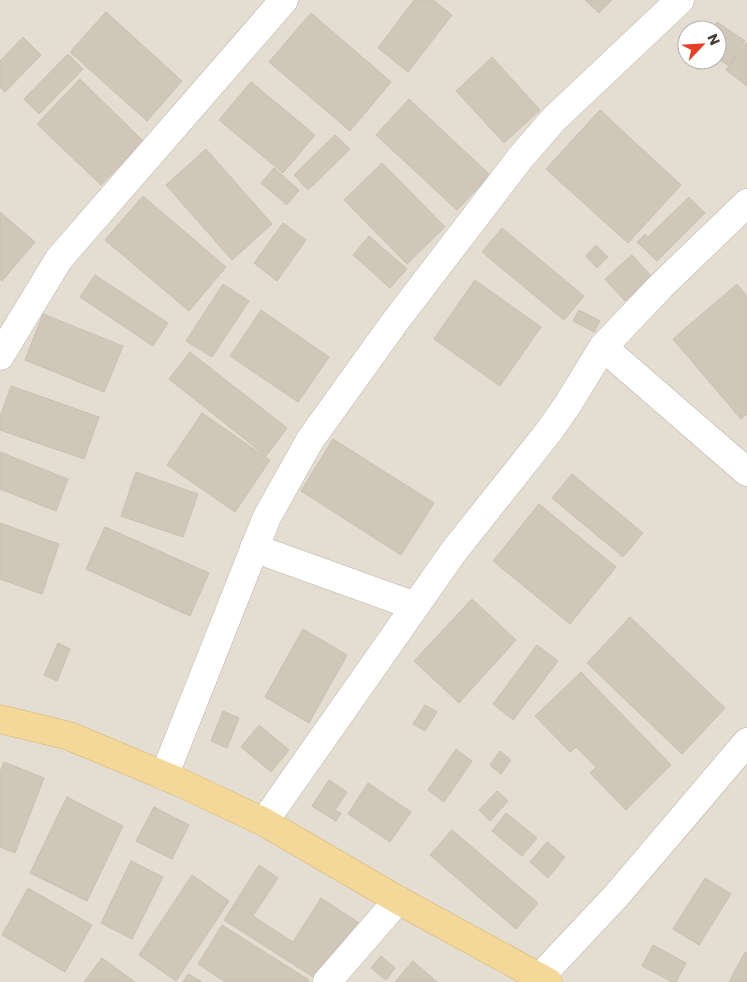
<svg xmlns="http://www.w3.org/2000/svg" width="747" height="982" viewBox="0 0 747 982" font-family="Poppins,sans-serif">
<rect width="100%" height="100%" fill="#f0ece3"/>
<path fill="#e3ddd2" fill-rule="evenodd" d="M0 0H747V982H0ZM687 30H717V60H687Z"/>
<g fill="#d0c7ba" stroke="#cabfae">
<polygon points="414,0 433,0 452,15 408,72 378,48"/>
<polygon points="585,0 612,0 599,13"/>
<polygon points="106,12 182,81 147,121 70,52"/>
<polygon points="311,13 391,82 350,131 269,62"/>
<polygon points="717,22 745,41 729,66 717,58 717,30 712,30"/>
<polygon points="23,37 41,55 5,92 0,87 0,61"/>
<polygon points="747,42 747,86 726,70"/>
<polygon points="68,54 83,69 39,114 24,99"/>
<polygon points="492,57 540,110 504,143 456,91"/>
<polygon points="80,79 143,141 101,185 37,124"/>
<polygon points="251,82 315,135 283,173 219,120"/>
<polygon points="409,99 490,175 457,210 376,135"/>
<polygon points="600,110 681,185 628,243 546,169"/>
<polygon points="335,135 350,149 308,190 294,175"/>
<polygon points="206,149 272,224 232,260 166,185"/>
<polygon points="382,163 445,227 407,264 344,200"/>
<polygon points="274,168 299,190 287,205 261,183"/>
<polygon points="143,196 226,267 189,311 105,240"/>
<polygon points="689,197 705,213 657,261 637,242 645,234 648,237"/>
<polygon points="0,212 35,242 2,281 0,279"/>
<polygon points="283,223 306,240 277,281 254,263"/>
<polygon points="502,228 584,296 564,320 482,252"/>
<polygon points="369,236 407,269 390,288 353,255"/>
<polygon points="596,245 608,257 597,268 586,256"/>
<polygon points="632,255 652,277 625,301 605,279"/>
<polygon points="95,275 168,323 153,346 80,297"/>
<polygon points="475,280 541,327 500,386 434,339"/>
<polygon points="223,284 249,301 212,357 186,341"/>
<polygon points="737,284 747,296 747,414 741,419 673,339"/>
<polygon points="261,310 329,357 298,402 230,356"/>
<polygon points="579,310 600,321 594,332 573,321"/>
<polygon points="43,314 123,346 104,392 25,360"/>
<polygon points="190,352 287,428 266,456 169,379"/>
<polygon points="11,386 99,417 84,459 0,430 0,417"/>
<polygon points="202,413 270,460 235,512 167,465"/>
<polygon points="333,439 434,503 401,555 301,491"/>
<polygon points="0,452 68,479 56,511 0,489"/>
<polygon points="136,472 198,494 183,537 121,516"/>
<polygon points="572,474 643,533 623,557 552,498"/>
<polygon points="539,504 616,567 570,624 493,561"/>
<polygon points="0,523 59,544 42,594 0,579"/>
<polygon points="105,527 209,573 190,616 86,569"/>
<polygon points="472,599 516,640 459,703 414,661"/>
<polygon points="630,617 725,708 682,754 587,663"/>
<polygon points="303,629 347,655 309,723 265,697"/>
<polygon points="58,643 70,649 57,681 44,675"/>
<polygon points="537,645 558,661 513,720 493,704"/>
<polygon points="581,672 671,765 626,810 590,773 596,767 576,747 570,752 535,716"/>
<polygon points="425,705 437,712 425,731 413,724"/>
<polygon points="223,711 239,718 227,748 211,741"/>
<polygon points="259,725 289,750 271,772 241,747"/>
<polygon points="456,749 472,761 444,802 428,790"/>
<polygon points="500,751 511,760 501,774 490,765"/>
<polygon points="4,762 44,778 15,853 0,847 0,772"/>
<polygon points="329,780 347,792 335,810 341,813 336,821 312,806"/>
<polygon points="368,783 411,812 390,842 348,814"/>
<polygon points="497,791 508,801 490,821 479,810"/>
<polygon points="67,797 123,826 87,901 30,873"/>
<polygon points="154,807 189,825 172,859 136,841"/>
<polygon points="506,813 537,838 522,856 492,831"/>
<polygon points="452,830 538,903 516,929 430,855"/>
<polygon points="547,842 565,857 548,878 530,862"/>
<polygon points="131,861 163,877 132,939 101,923"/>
<polygon points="259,865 278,878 253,916 293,942 321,898 359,923 321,982 224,920"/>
<polygon points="192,875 229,901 176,981 139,955"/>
<polygon points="705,878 731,894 699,945 673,929"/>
<polygon points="28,888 92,925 65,972 2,935"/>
<polygon points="222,925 309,980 308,982 225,982 198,964"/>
<polygon points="653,945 686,963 676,982 672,982 642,966"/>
<polygon points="745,952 747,953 747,982 729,982"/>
<polygon points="381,956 395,968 386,980 371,968"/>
<polygon points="102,958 135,982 84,982"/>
<polygon points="413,961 437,982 395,982"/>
<polygon points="188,974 202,982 183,982"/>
</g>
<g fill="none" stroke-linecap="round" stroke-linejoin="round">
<g stroke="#bdb6aa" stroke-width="29">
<g id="minor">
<polyline points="603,347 747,472"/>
<polyline points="0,356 59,259 284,0"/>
<polyline points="254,548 415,606"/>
<polyline points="164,776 267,517 310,440 394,323 521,157 554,119 680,0"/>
<polyline points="264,822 454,551 550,430 568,404 603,347 661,286 747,203"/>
<polyline points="539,978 617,895 747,742"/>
<polyline points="327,982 398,900"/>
</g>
</g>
<g stroke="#d6b46b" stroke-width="29">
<polyline id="primary" points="0,719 69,736 177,781 264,822 398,900 548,982"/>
</g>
<use href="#minor" stroke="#fff" stroke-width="28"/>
<use href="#primary" stroke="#f3d899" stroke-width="28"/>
</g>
<g transform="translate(702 45) rotate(65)"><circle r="24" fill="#ffffff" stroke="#b3b1ae"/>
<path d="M0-4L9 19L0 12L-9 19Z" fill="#e34027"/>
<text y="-8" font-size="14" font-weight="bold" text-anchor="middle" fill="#413c34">N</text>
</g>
</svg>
